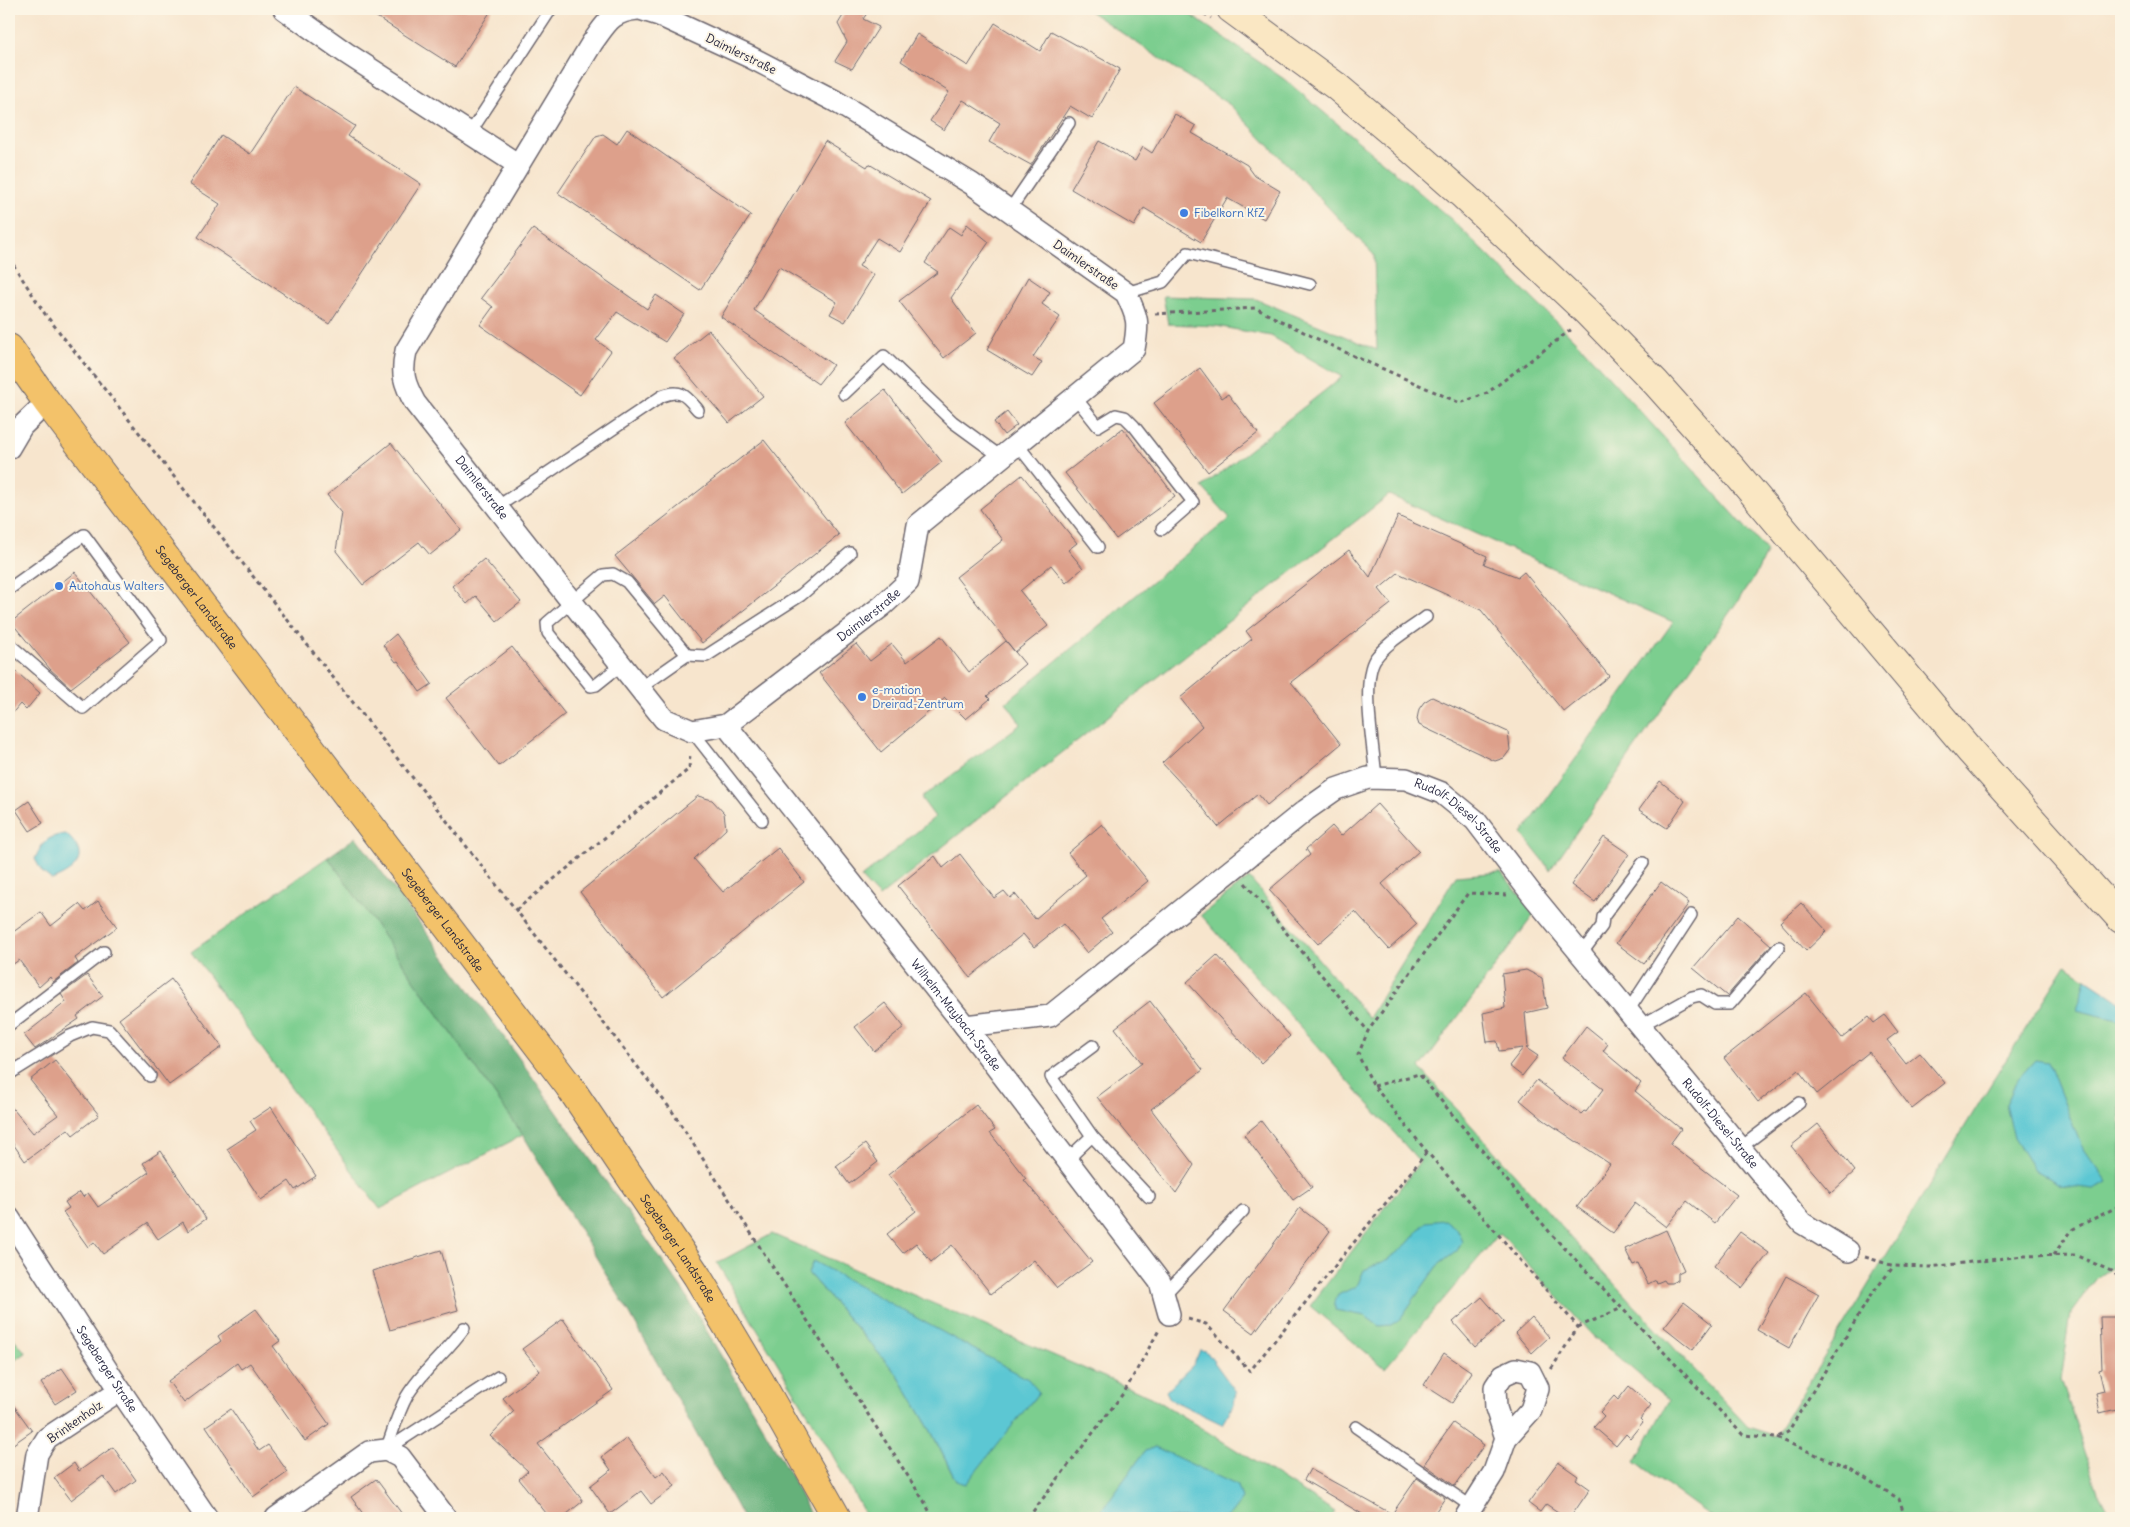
<svg xmlns="http://www.w3.org/2000/svg" width="2130" height="1527" viewBox="0 0 2130 1527" font-family="Delius,sans-serif">
<rect width="100%" height="100%" fill="#fcf5e5"/>
<filter id="ink" filterUnits="userSpaceOnUse"><feTurbulence type="fractalNoise" baseFrequency=".02" numOctaves="2"/><feDisplacementMap in="SourceGraphic" scale="10" xChannelSelector="R" yChannelSelector="G"/><feConvolveMatrix kernelMatrix="1 2 1 2 8 2 1 2 1" color-interpolation-filters="sRGB"/></filter>
<filter id="wash" filterUnits="userSpaceOnUse"><feTurbulence type="fractalNoise" baseFrequency=".0096" numOctaves="4" result="noise"/><feDisplacementMap in="SourceGraphic" scale="20" xChannelSelector="R" yChannelSelector="G"/><feGaussianBlur stdDeviation="1.12" result="paint"/><feColorMatrix in="noise" values="0 0 0 0 0 0 0 0 0 0 0 0 0 0 0 0 0 1.4 0 .05"/><feComposite in="paint" operator="in"/></filter>
<g filter="url(#wash)">
<rect width="100%" height="100%" fill="#f7e5cd"/>
<g fill="#7cce8f" stroke="#4f7865" fill-rule="evenodd">
<polygon points="1086,9 1182,9 1284,79 1451,219 1580,345 1767,551 1755,576 1550,870 1522,834 1673,622 1389,495 879,897 861,878 935,817 921,798 1021,724 1006,702 1230,518 1202,487 1342,377 1271,336 1216,326 1168,324 1163,296 1256,299 1377,350 1374,255 1230,105"/>
<polygon points="328,857 523,1135 380,1209 191,952"/>
<polygon points="1501,872 1535,913 1420,1068 1576,1243 1748,1427 1776,1436 1992,1082 2066,965 2121,1003 2121,1262 2097,1278 2071,1313 2061,1379 2098,1491 2112,1518 1713,1518 1635,1462 1669,1400 1592,1335 1500,1233 1385,1368 1310,1306 1420,1162 1201,915 1249,878 1369,1018 1456,876"/>
<path d="M772 1234 1155 1399 1335 1512 1330 1518H867L828 1447 717 1263ZM808 1273 1039 1392 966 1483 956 1481 932 1433 897 1374Z"/>
<polygon points="9,1333 26,1353 9,1364"/>
</g>
<polygon fill="#65b17a" stroke="#446a5a" points="356,837 509,1044 684,1292 790,1474 812,1518 743,1518 630,1314 523,1135 328,857"/>
<g fill="#5bc7d3" stroke="#3e7487">
<path d="M66 834C91 856 77 870 52 880L42 872 35 859C42 842 48 836 66 834Z"/>
<polygon points="2086,979 2121,1002 2121,1021 2077,1010"/>
<polygon points="2035,1060 2048,1062 2081,1145 2108,1182 2093,1189 2061,1185 2035,1171 2014,1138 2006,1105 2017,1080"/>
<polygon points="1445,1220 1457,1229 1462,1241 1457,1251 1437,1266 1400,1319 1391,1325 1379,1326 1365,1316 1335,1310 1335,1302 1338,1295 1357,1286 1364,1270 1389,1259 1407,1244 1426,1222"/>
<polygon points="813,1261 1028,1379 1039,1392 966,1484 956,1481 932,1433 897,1374 808,1273"/>
<polygon points="1200,1350 1206,1351 1236,1392 1234,1404 1222,1424 1170,1399 1166,1391 1194,1364"/>
<polygon points="1155,1447 1238,1486 1242,1499 1227,1518 1096,1518 1145,1451"/>
</g>
<g id="blocks">
<g fill="#dda08b">
<polygon points="364,9 492,9 455,67"/>
<polygon points="847,9 870,9 863,19 879,27 852,69 835,61 847,42 838,24"/>
<polygon points="995,23 1040,51 1051,31 1120,69 1092,119 1070,106 1031,165 989,142 1000,123 963,100 944,130 930,121 949,92 901,61 917,34 968,66"/>
<polygon points="294,87 355,126 348,136 421,184 329,324 198,237 220,204 189,184 221,135 250,154"/>
<polygon points="1175,114 1196,126 1192,133 1247,165 1255,176 1280,191 1264,219 1227,198 1201,242 1144,208 1134,226 1071,189 1099,141 1135,161 1143,147 1152,153"/>
<polygon points="627,129 751,215 700,290 558,193 596,136 603,134 617,144"/>
<polygon points="825,141 867,167 869,164 931,201 900,252 877,238 859,266 874,275 845,322 830,314 837,302 779,267 754,310 833,365 818,384 721,317"/>
<polygon points="967,224 989,242 951,298 976,333 944,358 899,301 938,272 925,263 949,227 961,235"/>
<polygon points="533,229 647,309 656,295 684,314 665,342 617,312 596,340 611,351 580,395 480,325 493,307 481,298"/>
<polygon points="1028,277 1050,292 1042,304 1060,317 1033,357 1042,362 1032,377 987,350"/>
<polygon points="709,330 763,396 729,423 674,358"/>
<polygon points="1200,368 1222,398 1228,394 1258,433 1208,472 1154,403"/>
<polygon points="885,390 942,462 902,494 845,423"/>
<polygon points="1007,412 1017,425 1004,435 994,422"/>
<polygon points="1123,428 1175,496 1116,539 1065,473"/>
<polygon points="764,440 839,535 702,643 665,596 655,604 615,556"/>
<polygon points="391,443 461,530 430,555 419,542 363,585 336,551 342,513 327,495"/>
<polygon points="1022,475 1077,543 1068,550 1083,568 1066,583 1051,565 1020,591 1048,626 1015,652 956,577 1003,540 980,509"/>
<polygon points="1398,516 1487,556 1484,564 1518,577 1524,572 1609,676 1564,712 1481,610 1398,573 1379,589 1391,604 1291,682 1341,744 1267,805 1258,794 1218,827 1199,803 1162,763 1202,726 1180,698 1252,639 1246,631 1349,550 1370,577"/>
<polygon points="484,559 521,602 497,621 476,596 467,604 452,586"/>
<polygon points="75,572 130,642 71,688 50,669 11,622"/>
<polygon points="396,634 432,684 420,692 398,661 396,662 383,645"/>
<polygon points="941,636 969,672 1006,641 1025,664 987,696 990,699 966,719 945,698 881,752 819,673 856,644 870,661 892,644 907,662"/>
<polygon points="512,647 565,714 499,766 446,698"/>
<polygon points="9,665 40,693 26,710 20,704 9,717"/>
<polygon points="1432,697 1508,732 1510,750 1504,758 1495,761 1419,725 1417,719 1419,709 1424,702"/>
<polygon points="1660,781 1685,801 1667,828 1639,810"/>
<polygon points="698,796 712,800 724,813 726,829 694,859 723,892 778,848 804,882 663,997 580,892"/>
<polygon points="29,801 43,823 30,831 16,810"/>
<polygon points="1377,804 1419,851 1382,884 1417,924 1389,949 1355,911 1318,944 1269,890 1310,855 1306,849 1332,826 1341,836"/>
<polygon points="1102,824 1148,881 1101,919 1112,932 1087,953 1063,924 1034,947 1023,934 970,977 898,886 935,856 943,868 960,854 994,898 1004,891 1010,898 1015,894 1035,919 1086,875 1068,853"/>
<polygon points="1604,837 1629,854 1595,902 1571,885"/>
<polygon points="1661,882 1689,903 1644,964 1616,943"/>
<polygon points="98,901 117,927 75,958 78,963 53,982 50,977 39,987 19,960 9,967 9,935 41,912 51,926 79,904 85,911"/>
<polygon points="1801,903 1827,931 1806,951 1780,922"/>
<polygon points="1738,916 1771,945 1727,996 1693,968"/>
<polygon points="1217,955 1290,1036 1261,1063 1187,982"/>
<polygon points="1526,970 1542,978 1547,1008 1525,1013 1528,1047 1526,1048 1538,1056 1522,1076 1509,1066 1523,1048 1499,1051 1497,1041 1487,1042 1483,1013 1505,1008 1502,974"/>
<polygon points="87,975 103,996 77,1016 79,1019 35,1049 24,1035 66,1002 61,994"/>
<polygon points="171,979 222,1047 169,1085 119,1019"/>
<polygon points="1806,993 1842,1038 1869,1017 1874,1023 1885,1015 1898,1032 1887,1040 1906,1064 1920,1053 1945,1083 1912,1109 1869,1052 1817,1094 1798,1070 1758,1102 1724,1058"/>
<polygon points="1150,1001 1203,1070 1151,1109 1194,1165 1176,1193 1097,1097 1142,1063 1115,1028"/>
<polygon points="885,1003 904,1027 874,1051 855,1027"/>
<polygon points="1586,1026 1608,1044 1603,1051 1641,1083 1635,1091 1681,1129 1670,1144 1737,1195 1715,1223 1687,1201 1666,1227 1635,1203 1613,1233 1577,1207 1610,1164 1544,1120 1520,1100 1537,1080 1581,1114 1584,1111 1586,1112 1603,1089 1562,1058"/>
<polygon points="55,1060 99,1115 73,1135 68,1129 25,1161 9,1138 9,1104 33,1133 58,1115 30,1080"/>
<polygon points="976,1105 995,1130 990,1133 1026,1179 1024,1180 1092,1262 1057,1288 1034,1260 991,1294 952,1245 931,1262 916,1243 903,1253 887,1234 916,1211 888,1175"/>
<polygon points="271,1107 316,1176 295,1190 289,1181 261,1200 227,1149 256,1130 250,1121"/>
<polygon points="1261,1121 1312,1187 1293,1200 1244,1135"/>
<polygon points="1818,1124 1855,1171 1831,1193 1791,1146"/>
<polygon points="865,1144 878,1162 849,1184 836,1166"/>
<polygon points="161,1151 206,1219 188,1231 183,1222 158,1239 147,1223 103,1254 94,1242 88,1247 63,1212 69,1208 65,1202 80,1192 83,1197 88,1193 98,1207 149,1172 143,1163"/>
<polygon points="1300,1208 1330,1231 1254,1333 1224,1311"/>
<polygon points="1666,1230 1684,1270 1678,1273 1678,1280 1671,1283 1666,1283 1664,1280 1657,1283 1656,1280 1648,1284 1638,1263 1633,1265 1625,1249"/>
<polygon points="1740,1232 1769,1253 1742,1288 1714,1266"/>
<polygon points="441,1250 458,1310 390,1330 372,1271"/>
<polygon points="1786,1276 1819,1294 1789,1348 1757,1330"/>
<polygon points="1482,1297 1504,1322 1475,1347 1453,1322"/>
<polygon points="1684,1302 1712,1324 1693,1350 1664,1327"/>
<polygon points="256,1309 280,1341 273,1346 329,1424 305,1441 250,1363 241,1369 237,1363 184,1403 168,1381 221,1341 218,1336"/>
<polygon points="1532,1317 1549,1337 1532,1353 1515,1333"/>
<polygon points="2100,1317 2121,1317 2121,1408 2100,1413 2096,1393 2104,1391 2099,1370 2102,1369"/>
<polygon points="563,1319 613,1390 538,1444 583,1501 562,1518 550,1518 519,1479 528,1471 490,1436 514,1411 503,1398 540,1371 522,1349"/>
<polygon points="1444,1353 1472,1372 1452,1403 1424,1385"/>
<polygon points="62,1368 77,1390 55,1404 41,1383"/>
<polygon points="1629,1386 1651,1405 1640,1419 1643,1422 1630,1438 1626,1434 1616,1446 1594,1427 1604,1416 1600,1412 1614,1396 1618,1400"/>
<polygon points="9,1399 32,1431 9,1447"/>
<polygon points="231,1409 259,1451 268,1445 288,1472 253,1497 206,1426"/>
<polygon points="1453,1423 1484,1445 1455,1486 1424,1464"/>
<polygon points="627,1438 656,1477 664,1471 675,1486 651,1504 641,1491 610,1514 590,1486 611,1470 602,1457"/>
<polygon points="113,1447 136,1480 116,1494 103,1476 71,1500 54,1478 74,1463 79,1471"/>
<polygon points="1558,1462 1578,1476 1576,1479 1590,1489 1570,1518 1567,1518 1546,1504 1540,1512 1528,1503"/>
<polygon points="1310,1469 1392,1514 1417,1478 1445,1498 1431,1518 1369,1518 1304,1480"/>
<polygon points="376,1479 405,1518 366,1518 351,1497"/>
</g>
</g>
</g>
<g filter="url(#ink)">
<use href="#blocks" fill-opacity="0" stroke="#6d666e" stroke-width="1"/>
<g fill="none" stroke-linecap="round" stroke-linejoin="round">
<g stroke="#6d666e" stroke-width="14">
<g id="service">
<polyline points="470,133 551,9"/>
<polyline points="1009,211 1069,123"/>
<polyline points="1126,293 1163,282 1188,253 1310,284"/>
<polyline points="844,394 884,356 953,422 1001,457"/>
<polyline points="1075,397 1098,426 1116,415 1125,417 1134,426 1193,502 1162,529"/>
<polyline points="1017,444 1098,547"/>
<path d="M497 507 662 396C681 388 686 396 698 410"/>
<polyline points="9,589 84,535 161,640 83,708 9,644"/>
<polyline points="687,655 706,656 801,595 850,553"/>
<polyline points="621,665 596,685 591,686 548,633 547,623 603,575 613,574 627,582 687,655 640,688"/>
<polyline points="692,731 762,820"/>
<path d="M1376 778C1374 751 1361 681 1375 659 1387 642 1409 630 1426 617"/>
<polyline points="1581,954 1602,926 1603,917 1643,863"/>
<polyline points="1628,1011 1691,915"/>
<polyline points="9,1025 104,952"/>
<polyline points="1640,1026 1692,997 1701,995 1715,1004 1730,1004 1779,947"/>
<polyline points="1093,1046 1051,1077 1092,1136 1149,1197"/>
<polyline points="9,1074 70,1036 92,1027 109,1030 150,1076"/>
<polyline points="1740,1148 1799,1103"/>
<polyline points="1067,1160 1092,1136"/>
<polyline points="1163,1296 1243,1211"/>
<polyline points="1356,1427 1472,1507"/>
<path d="M386 1450C393 1432 398 1412 407 1396 422 1371 447 1352 464 1328"/>
<polyline points="386,1450 498,1377"/>
</g>
</g>
<g stroke="#6d666e" stroke-width="24">
<g id="minor">
<polyline points="284,9 346,53 517,164"/>
<path id="s1" d="M637 9C610 12 607 23 592 43L406 351C401 374 404 383 415 403L664 719 692 731 726 725 882 606 908 582 918 525 1134 349C1139 322 1138 318 1126 293L972 184 835 101 750 57 659 15 640 9"/>
<polyline points="9,448 22,426 47,402"/>
<path id="s2" d="M726 725 965 1026 1160 1282 1169 1314"/>
<path id="s3" d="M965 1026 1050 1016 1306 810 1336 789 1368 778 1406 779 1442 793 1475 820 1534 897 1802 1223 1848 1251"/>
<path id="s4" d="M9 1218 120 1390 207 1518"/>
<polyline points="27,1518 37,1454 47,1438 120,1390"/>
<polyline points="276,1518 369,1452 386,1450 400,1457 446,1518"/>
<polyline points="1465,1518 1494,1472 1506,1438 1531,1410 1538,1388 1530,1372 1516,1369 1503,1375 1495,1387 1496,1408 1506,1438"/>
</g>
</g>
<g stroke="#6d666e" stroke-width="30">
<polyline id="secondary" points="1231,9 1336,86 1404,143 1464,196 1586,311 1656,383 1731,467 1971,752 2121,919"/>
</g>
<g stroke="#6d666e" stroke-width="30">
<g id="primary">
<path id="s5" d="M9 348 47 402 569 1086 697 1276 761 1383 837 1518"/>
</g>
</g>
<g stroke="#6d666e" stroke-width="3" stroke-dasharray="4 4" stroke-linecap="butt">
<polyline points="1197,9 1211,18"/>
<polyline points="9,258 45,314 443,816 672,1111 924,1501 933,1518"/>
<polyline points="1155,314 1255,308 1338,349 1460,403 1487,393 1572,329"/>
<polyline points="1245,883 1368,1031"/>
<polyline points="1507,895 1468,893 1368,1031 1358,1055 1374,1086 1427,1152 1578,1327 1550,1371"/>
<polyline points="516,910 689,769 690,754"/>
<polyline points="1374,1086 1419,1074 1552,1235 1743,1435 1776,1438 1788,1432 1871,1295 1894,1266"/>
<polyline points="2053,1255 2073,1229 2121,1205"/>
<polyline points="1865,1257 1894,1266 1930,1267 2023,1256 2075,1255 2111,1271 2121,1278"/>
<polyline points="1188,1319 1206,1324 1250,1371 1427,1152"/>
<polyline points="1578,1327 1622,1308"/>
<polyline points="1777,1438 1852,1470 1899,1499 1905,1518"/>
<polyline points="1028,1518 1125,1391 1159,1330"/>
</g>
<use href="#service" stroke="#fff" stroke-width="11"/>
<use href="#minor" stroke="#fff" stroke-width="21"/>
<use href="#secondary" stroke="#fae7c3" stroke-width="28"/>
<use href="#primary" stroke="#f3c26a" stroke-width="28"/>
</g>
</g>
<g fill="#3f7fe0" stroke="#fcf5e5" stroke-width="2">
<circle cx="1184" cy="213" r="5"/>
<circle cx="59" cy="586" r="5"/>
<circle cx="862" cy="697" r="5"/>
</g>
<g text-anchor="middle" stroke-width="4" stroke-linejoin="round" paint-order="stroke">
<g font-size="12" fill="#22223b" stroke="#fcf5e5">
<text transform="translate(741 54) rotate(26)" y="4">Daimlerstraße</text>
<text transform="translate(1086 265) rotate(35)" y="4">Daimlerstraße</text>
<text dy="4" stroke="none"><textPath href="#s1" startOffset="581">Daimlerstraße</textPath></text>
<text dy="4" stroke="none"><textPath href="#s5" startOffset="312">Segeberger Landstraße</textPath></text>
<text dy="4" stroke="none"><textPath href="#s1" startOffset="1121">Daimlerstraße</textPath></text>
<text dy="4" stroke="none"><textPath href="#s3" startOffset="588">Rudolf-Diesel-Straße</textPath></text>
<text dy="4" stroke="none"><textPath href="#s5" startOffset="718">Segeberger Landstraße</textPath></text>
<text dy="4" stroke="none"><textPath href="#s2" startOffset="370">Wilhelm-Maybach-Straße</textPath></text>
<text dy="4" stroke="none"><textPath href="#s3" startOffset="994">Rudolf-Diesel-Straße</textPath></text>
<text dy="4" stroke="none"><textPath href="#s5" startOffset="1122">Segeberger Landstraße</textPath></text>
<text dy="4" stroke="none"><textPath href="#s4" startOffset="180">Segeberger Straße</textPath></text>
<text transform="translate(75 1422) rotate(-35)" y="4">Brinkenholz</text>
</g>
<g font-size="12" fill="#366cbe" stroke="#fcf5e5" text-anchor="start">
<text x="1194" y="217">Fibelkorn KfZ</text>
<text x="69" y="590">Autohaus Walters</text>
<text x="872" y="694">e-motion<tspan x="872" dy="14">Dreirad-Zentrum</tspan></text>
</g>
</g>
<rect width="2130" height="1527" fill="none" stroke="#fcf5e5" stroke-width="30"/>
</svg>
